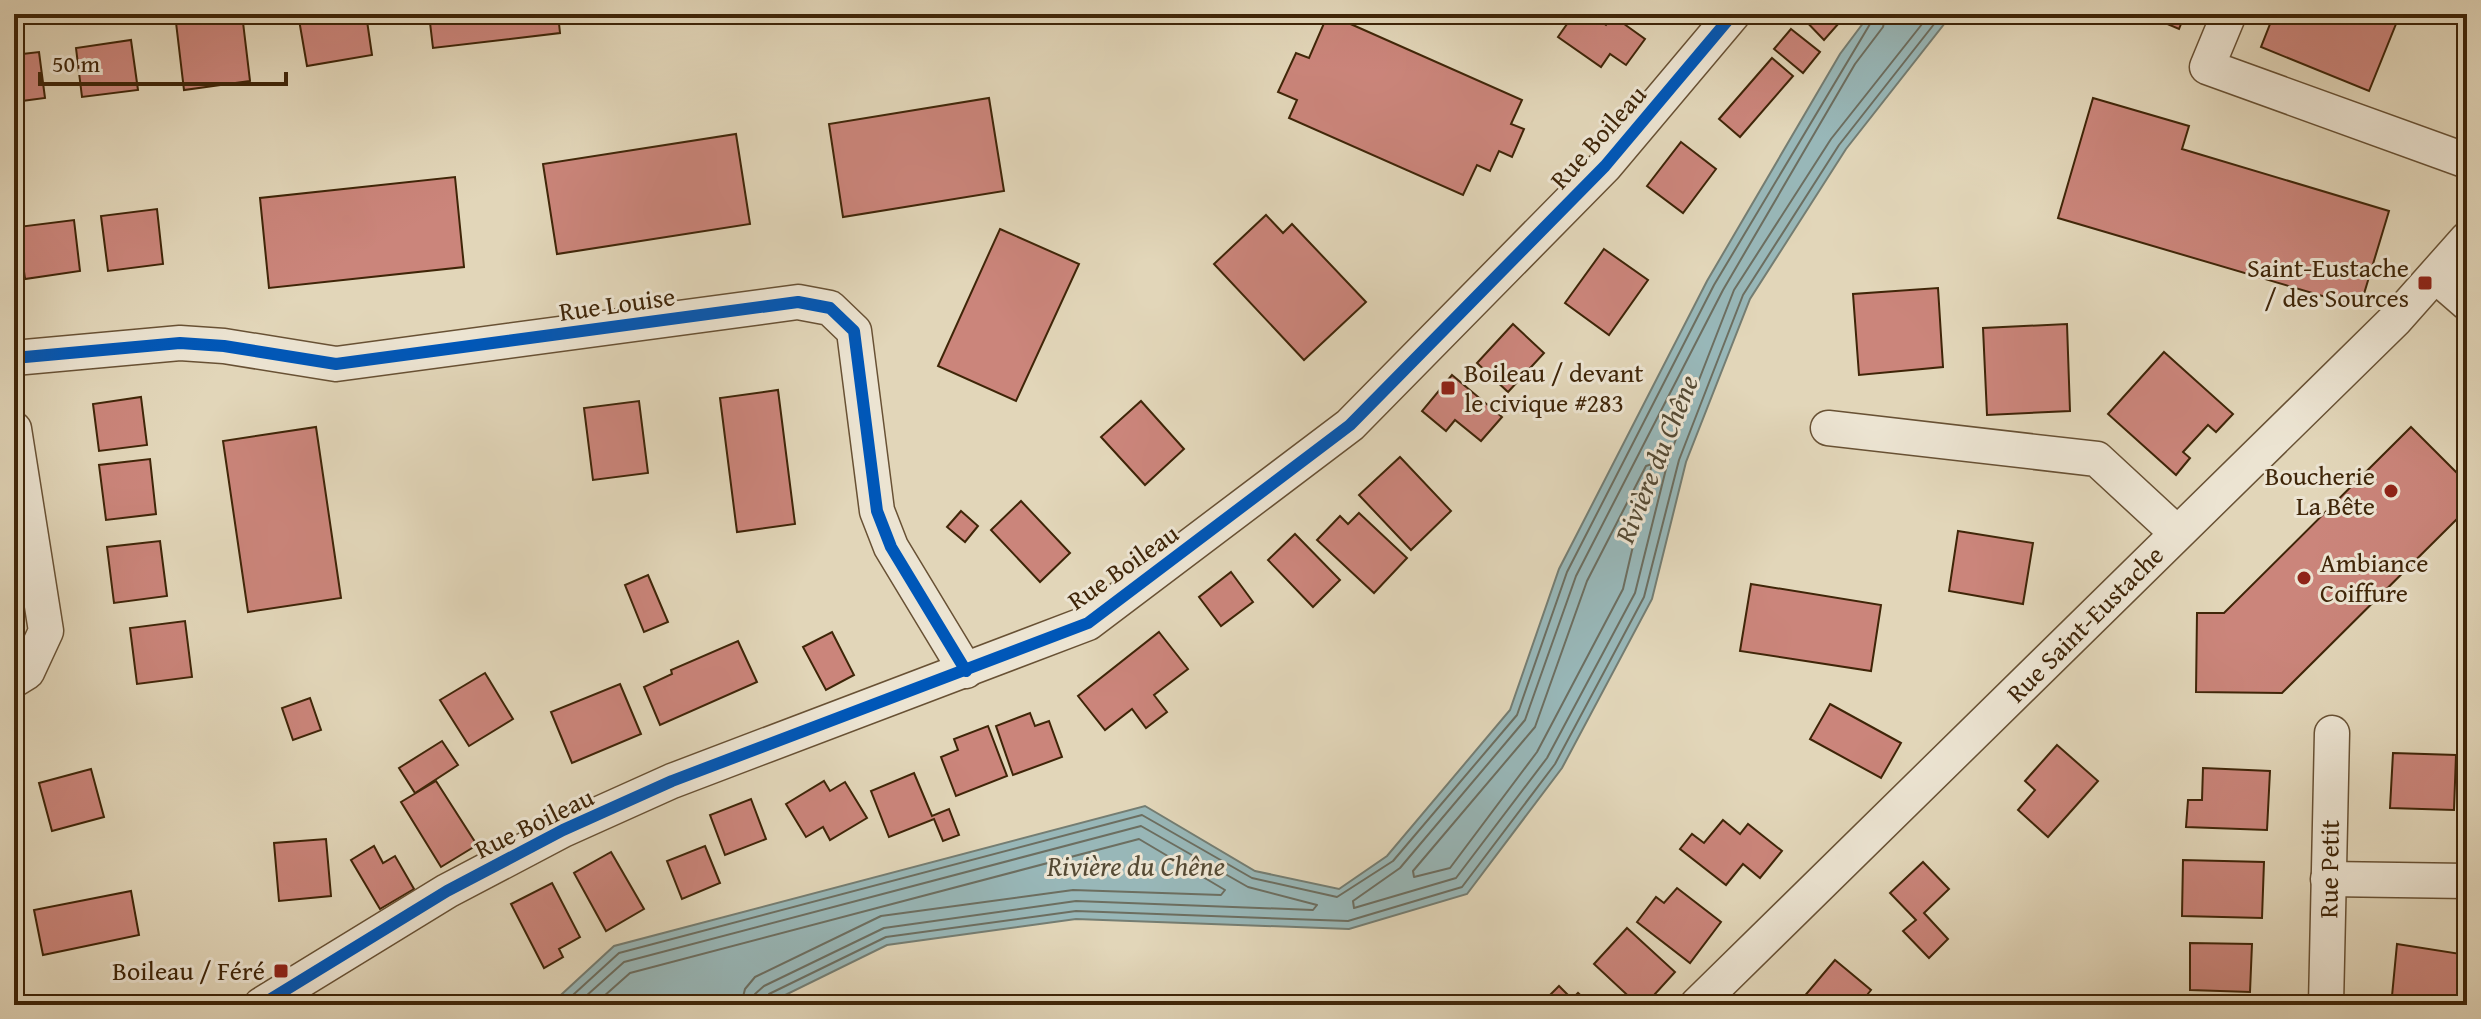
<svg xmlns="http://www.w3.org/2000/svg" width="2481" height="1019" viewBox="0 0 2481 1019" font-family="'Gentium Book Plus',serif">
<rect width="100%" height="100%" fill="#e2d6b9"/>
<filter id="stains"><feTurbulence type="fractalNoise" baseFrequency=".0025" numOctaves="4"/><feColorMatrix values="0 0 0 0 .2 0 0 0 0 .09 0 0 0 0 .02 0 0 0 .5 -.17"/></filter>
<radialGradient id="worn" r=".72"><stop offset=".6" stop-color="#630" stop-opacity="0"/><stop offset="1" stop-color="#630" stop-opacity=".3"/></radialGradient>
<polygon fill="#98b7b8" stroke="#747d72" stroke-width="2" points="1870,14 1952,14 1846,149 1750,299 1686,462 1652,599 1562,768 1467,894 1349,929 1076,919 887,945 765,1005 550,1005 614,946 1145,806 1255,871 1339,889 1387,856 1510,710 1559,569 1707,281 1840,54"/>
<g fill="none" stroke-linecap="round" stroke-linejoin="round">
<g stroke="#6c6e60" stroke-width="2">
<polyline points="1886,14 1883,27 1855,64 1723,290 1576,576 1525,720 1400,868 1353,901 1354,908 1456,878 1547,758 1635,593 1669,457 1734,290 1831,139 1930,14"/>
<polygon points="1652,464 1623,589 1537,752 1450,868 1414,877 1413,871 1535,727 1587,581 1646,466"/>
<polyline points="562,1005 619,953 1142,815 1252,878 1337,897 1393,861 1517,715 1567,572 1714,285 1876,14"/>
<polyline points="576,1005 624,962 1141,826 1248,887 1317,905 1313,910 1076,901 884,928 764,986 755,994 753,1005"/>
<polyline points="594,1005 630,973 1139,839 1225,890 1221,895 1073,890 881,916 755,977 745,989 741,1005"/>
<polyline points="764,1005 769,994 886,937 1076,911 1348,921 1462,887 1555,764 1644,597 1679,460 1743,295 1839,145 1942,14"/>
</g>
</g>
<g fill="#cb857b" stroke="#3f2508" stroke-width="2">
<polygon points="175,14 242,14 250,81 184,90"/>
<polygon points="298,14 366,14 372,55 307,66"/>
<polygon points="429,14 558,14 560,33 433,48"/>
<polygon points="617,14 667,14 668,16 618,22"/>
<polygon points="1328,14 1522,100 1511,124 1524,129 1512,157 1499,151 1490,171 1477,165 1463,195 1289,118 1297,100 1278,92 1296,53 1309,58"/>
<polygon points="1574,14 1590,14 1606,25 1613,16 1645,39 1626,65 1610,54 1601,67 1558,37"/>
<polygon points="1799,14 1847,14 1824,40"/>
<polygon points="2144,14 2185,14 2179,29"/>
<polygon points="2274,14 2400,14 2369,91 2261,47"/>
<polygon points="1791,29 1820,52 1803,73 1774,49"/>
<polygon points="131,40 138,90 82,97 76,48"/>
<polygon points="39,52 45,98 14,102 14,55"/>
<polygon points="1772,58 1793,76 1740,137 1719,119"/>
<polygon points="989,98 1004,191 843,217 829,124"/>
<polygon points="2093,98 2189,126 2182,149 2389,211 2360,307 2058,218"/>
<polygon points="736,134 750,224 557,254 543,164"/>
<polygon points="1681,142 1716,169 1683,213 1647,186"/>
<polygon points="455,177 464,267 269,288 260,198"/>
<polygon points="157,209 163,264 108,271 101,216"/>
<polygon points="1266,215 1283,233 1292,224 1366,302 1304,360 1214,264"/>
<polygon points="74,220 80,271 25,279 18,227"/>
<polygon points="1000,229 1079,264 1016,401 938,366"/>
<polygon points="1604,249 1648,280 1609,335 1565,303"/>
<polygon points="1938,288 1943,367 1859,375 1853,294"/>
<polygon points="1513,324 1544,353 1508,392 1477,363"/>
<polygon points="2067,324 2070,411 1987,415 1983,328"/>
<polygon points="2164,352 2233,414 2216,432 2208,425 2183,452 2190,458 2176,475 2108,414"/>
<polygon points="1452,375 1502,417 1481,441 1455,420 1446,431 1422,411"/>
<polygon points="778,390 795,524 737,532 720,398"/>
<polygon points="141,397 147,445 99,451 93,404"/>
<polygon points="639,401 648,473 593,480 584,408"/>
<polygon points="1141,401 1184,449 1145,485 1101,437"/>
<polygon points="316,427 341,598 248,612 223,441"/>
<polygon points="2411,427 2467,483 2467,509 2282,693 2196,692 2197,613 2224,613"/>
<polygon points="1400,457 1451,511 1411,550 1359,495"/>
<polygon points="150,459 156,514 106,520 99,465"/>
<polygon points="1021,501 1070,553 1040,582 991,530"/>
<polygon points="961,511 978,526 965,542 947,527"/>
<polygon points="1359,513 1407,558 1374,593 1317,540 1340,516 1348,524"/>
<polygon points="1958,531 2033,543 2023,604 1949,591"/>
<polygon points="1295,534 1340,580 1313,607 1268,560"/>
<polygon points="160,541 167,596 114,603 107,547"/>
<polygon points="1231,572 1253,602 1221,626 1199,597"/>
<polygon points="648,575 668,622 644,632 625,585"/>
<polygon points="1751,584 1881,605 1871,671 1740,651"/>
<polygon points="185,621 192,677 137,684 130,628"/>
<polygon points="832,632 854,675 826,690 803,647"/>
<polygon points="1159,632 1188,669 1154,695 1167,712 1146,728 1132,709 1105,730 1078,696"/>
<polygon points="738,641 757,682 660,725 644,687 672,674 671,670"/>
<polygon points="485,673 513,719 469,746 440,700"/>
<polygon points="620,684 641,734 572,763 551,712"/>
<polygon points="310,698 321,730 293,740 282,708"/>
<polygon points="1830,704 1901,743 1881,778 1810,739"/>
<polygon points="1030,713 1035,726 1049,721 1062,757 1013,775 996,726"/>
<polygon points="988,726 1007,776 956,796 941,757 958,750 954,739"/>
<polygon points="442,741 458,765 415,793 399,768"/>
<polygon points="2057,745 2098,781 2048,837 2018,810 2035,790 2025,781"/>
<polygon points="2393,753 2456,755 2454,810 2390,808"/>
<polygon points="2203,768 2270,771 2267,830 2186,827 2188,800 2202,800"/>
<polygon points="91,769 104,817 52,831 39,783"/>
<polygon points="914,773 932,816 949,809 959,835 943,841 934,819 889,837 871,791"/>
<polygon points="14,777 23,838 14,840"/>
<polygon points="436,781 477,845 441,867 401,802"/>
<polygon points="824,781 830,791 845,782 867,818 830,840 823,827 806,837 786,804"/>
<polygon points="751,799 766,839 725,855 710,815"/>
<polygon points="1723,820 1740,834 1748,824 1782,851 1760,878 1743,864 1726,885 1680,849 1692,834 1704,843"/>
<polygon points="326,839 331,896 279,901 274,843"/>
<polygon points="374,846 383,863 395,856 414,889 380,909 351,860"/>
<polygon points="705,846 720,883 682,899 667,861"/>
<polygon points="611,852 644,909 606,931 574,873"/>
<polygon points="2183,860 2264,862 2262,918 2182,916"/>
<polygon points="1923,862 1949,889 1924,913 1948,939 1929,958 1903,931 1916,920 1890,893"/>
<polygon points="552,883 580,937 559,949 563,957 544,968 511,904"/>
<polygon points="1677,888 1721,922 1690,963 1637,922 1656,897 1664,903"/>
<polygon points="131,891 139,935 43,955 34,910"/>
<polygon points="1627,928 1675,972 1645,1005 1638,1005 1594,964"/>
<polygon points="2190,943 2252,944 2250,992 2190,990"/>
<polygon points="2397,944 2467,955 2467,1002 2392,996"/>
<polygon points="1835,960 1871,990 1859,1005 1797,1005"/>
<polygon points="1559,986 1572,999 1578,993 1591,1005 1540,1005"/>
<polygon points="1973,1000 2004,1001 2004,1005 1973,1005"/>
</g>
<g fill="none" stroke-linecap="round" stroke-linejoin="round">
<g stroke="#685134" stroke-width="37">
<g id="minor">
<polyline points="2229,14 2207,67 2467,161"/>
<polyline points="2437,277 2467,303"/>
<polyline points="14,358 180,343 224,346 336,364 798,302 830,308 854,331 877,511 891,547 966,671"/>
<polyline points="1828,428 2097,459 2177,533"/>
<polyline points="14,429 46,631 27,672 14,680"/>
<polyline points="2328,879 2467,881"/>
<polyline points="261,1005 447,891 563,830 672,781 1088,623 1350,425 1605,166 1733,14"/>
<polyline points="1697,1005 2396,319 2467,239"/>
<polyline points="2326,1005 2332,733"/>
</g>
</g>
<use href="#minor" stroke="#ece4d2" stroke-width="34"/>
<g stroke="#ece4d2" stroke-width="17">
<g id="cycleway">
<polyline points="14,358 180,343 224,346 336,364 798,302 830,308 854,331 877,511 891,547 966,671"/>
<polyline points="261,1005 447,891 563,830 672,781 1088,623 1350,425 1605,166 1733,14"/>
</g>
</g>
<use href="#cycleway" stroke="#0057b8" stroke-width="12"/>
</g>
<g fill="#8f2418" stroke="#ece4d2" stroke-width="3">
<rect x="2417" y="275" width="16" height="16" rx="4"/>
<rect x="1440" y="380" width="16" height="16" rx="4"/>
<circle cx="2391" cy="491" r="8"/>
<circle cx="2304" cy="578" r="8"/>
<rect x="273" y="963" width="16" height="16" rx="4"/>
</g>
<g text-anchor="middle" stroke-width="6" stroke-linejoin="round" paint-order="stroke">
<g font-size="26" fill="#3f2508" stroke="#ece4d2">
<text transform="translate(1598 137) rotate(-48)" y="9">Rue Boileau</text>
<text transform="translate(617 304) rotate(-8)" y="9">Rue Louise</text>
<text transform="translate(1123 567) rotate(-35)" y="9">Rue Boileau</text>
<text transform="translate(2085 624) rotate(-45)" y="9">Rue Saint-Eustache</text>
<text transform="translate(534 823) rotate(-26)" y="9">Rue Boileau</text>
<text transform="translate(2329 869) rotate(-89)" y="9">Rue Petit</text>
</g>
<g font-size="26" fill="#3f2508" stroke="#ece4d2" text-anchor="end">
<text x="2409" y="277">Saint-Eustache<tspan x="2409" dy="30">/ des Sources</tspan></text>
<text x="1464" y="382" text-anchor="start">Boileau / devant<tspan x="1464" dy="30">le civique #283</tspan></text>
<text x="2375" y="485">Boucherie<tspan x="2375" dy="30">La Bête</tspan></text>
<text x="2320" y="572" text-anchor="start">Ambiance<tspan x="2320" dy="30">Coiffure</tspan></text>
<text x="265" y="980">Boileau / Féré</text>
</g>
<g font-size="28" font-style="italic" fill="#554a34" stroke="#ece4d2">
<text transform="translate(1656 459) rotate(-68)" y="10">Rivière du Chêne</text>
<text x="1136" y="876">Rivière du Chêne</text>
</g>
</g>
<rect width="2481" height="1019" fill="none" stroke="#e2d6b9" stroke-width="48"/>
<rect x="16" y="16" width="2449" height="987" fill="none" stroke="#3f2508" stroke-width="4"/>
<rect x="24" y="24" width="2433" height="971" fill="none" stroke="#3f2508" stroke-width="2"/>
<path d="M40 72v12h246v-12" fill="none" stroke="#3f2508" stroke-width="4"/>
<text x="52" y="72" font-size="24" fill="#3f2508" stroke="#ece4d2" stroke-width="6" paint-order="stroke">50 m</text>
<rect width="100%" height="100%" filter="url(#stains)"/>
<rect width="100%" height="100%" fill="url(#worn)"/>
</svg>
